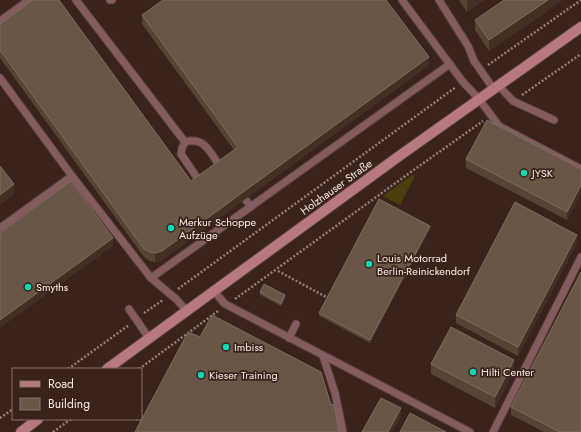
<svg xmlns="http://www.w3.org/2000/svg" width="581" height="432" viewBox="0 0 581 432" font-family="Jost,sans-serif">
<rect width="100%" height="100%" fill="#3a231b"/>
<polygon fill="#4c3f0d" points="412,175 415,176 400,205 383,196"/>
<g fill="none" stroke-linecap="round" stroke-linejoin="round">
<g stroke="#553f37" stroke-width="9">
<g id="service">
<polyline points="76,0 185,142"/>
<polyline points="110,0 112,0"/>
<polyline points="402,0 463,82 479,99 499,126 581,169"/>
<polyline points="439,0 468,46 474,61 493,88"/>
<polyline points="0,21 29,0"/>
<polyline points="0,78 72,176 151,278 176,299 187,311"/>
<polyline points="498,85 513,101 554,120"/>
<path d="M200 182 181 154 182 148 185 142C205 136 211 154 221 168"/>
<polyline points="245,199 251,207"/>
<polyline points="0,228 72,176"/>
<polyline points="151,278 450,64"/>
<polyline points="214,291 224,303 227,305 470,432"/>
<polyline points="129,309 149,338"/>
<polyline points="289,338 296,324"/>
<polyline points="323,356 335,393 343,432"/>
<polyline points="493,432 581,257"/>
</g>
</g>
<g stroke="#553f37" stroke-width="12">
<g id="secondary">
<polyline points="107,369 402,154 581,27"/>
<polyline points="21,432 38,419"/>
</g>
</g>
<g stroke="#948079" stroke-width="2.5" stroke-dasharray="2 2" stroke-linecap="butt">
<polyline points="488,65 581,0"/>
<polyline points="522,95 581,54"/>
<polyline points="278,271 328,298"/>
<polyline points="178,289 456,87"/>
<polyline points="235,299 415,169 483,121"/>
<polyline points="144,313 163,300"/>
<polyline points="68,369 129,325"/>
<polyline points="139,369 218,311"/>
<polyline points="0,418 13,409"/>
<polyline points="53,432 71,419"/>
</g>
<use href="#service" stroke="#845c60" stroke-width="7"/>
<use href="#secondary" stroke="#b7787f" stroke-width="10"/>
</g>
<g fill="#564533">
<polygon points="459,0 484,0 467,12"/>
<polygon points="553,7 489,51 475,30 475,20"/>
<polygon points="142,15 429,65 162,260 155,262 150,261 144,257 0,58 0,24 191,181 234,150 142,24"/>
<polygon points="466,159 581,169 581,193 567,220 466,168"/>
<polygon points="430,229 370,343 319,316 319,313"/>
<polygon points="577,243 518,356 456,323 456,315"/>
<polygon points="260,292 285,298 281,306 260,295"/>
<polygon points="431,364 514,371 495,408 431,374"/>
<polygon points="511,407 581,432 544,432 511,415"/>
</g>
<g fill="#443022">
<polygon points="469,0 484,0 467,12 467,1"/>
<polygon points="548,0 563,0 489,51 489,40"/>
<polygon points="429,57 429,65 162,260 155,262 155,253"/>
<polygon points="14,184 14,195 0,205 0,195"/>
<polygon points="581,185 581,193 567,220 567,212"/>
<polygon points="430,226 430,229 370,343 370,340"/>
<polygon points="577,235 577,243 518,356 518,347"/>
<polygon points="113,238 113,246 0,328 0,320"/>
<polygon points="285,295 285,298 281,306 281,304"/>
<polygon points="514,360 514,371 495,408 495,397"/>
<polygon points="401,408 401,417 392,432 388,432"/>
</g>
<g fill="#685646" stroke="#7f6e5f">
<polygon points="33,0 59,0 191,181 238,147 142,15 163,0 386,0 429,57 162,251 155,253 150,252 144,249 0,50 0,24"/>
<polygon points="504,0 548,0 489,40 475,20"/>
<polygon points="487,120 581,169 581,185 567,212 466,159"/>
<polygon points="0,166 14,184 0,195"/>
<polygon points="71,181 113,238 0,320 0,233"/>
<polygon points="379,199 430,226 370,340 319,313"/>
<polygon points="515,202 577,235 518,347 456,315"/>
<polygon points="581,272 581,432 560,432 511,407"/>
<polygon points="264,284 285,295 281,304 260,292"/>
<polygon points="212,315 321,372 331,405 334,404 339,432 135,432 188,332 200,337"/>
<polygon points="451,327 514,360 495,397 431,364"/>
<polygon points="381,398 401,408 388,432 362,432"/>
<polygon points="410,413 446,432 400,432"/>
</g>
<g fill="#11d5b4" stroke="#3a231b" stroke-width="1.5">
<circle cx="524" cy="173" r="4"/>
<circle cx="171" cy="228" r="4"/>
<circle cx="369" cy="264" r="4"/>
<circle cx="28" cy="287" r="4"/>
<circle cx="226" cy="347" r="4"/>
<circle cx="473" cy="372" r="4"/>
<circle cx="201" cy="375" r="4"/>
</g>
<g text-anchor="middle" stroke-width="3.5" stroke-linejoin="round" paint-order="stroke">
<g font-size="11" fill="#fbebe5" stroke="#3a231b" text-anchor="start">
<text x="532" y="177">JYSK</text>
<text x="179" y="226">Merkur Schoppe<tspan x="179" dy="13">Aufzüge</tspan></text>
<text x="377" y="262">Louis Motorrad<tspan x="377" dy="13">Berlin-Reinickendorf</tspan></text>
<text x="36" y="291">Smyths</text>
<text x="234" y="351">Imbiss</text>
<text x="481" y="376">Hilti Center</text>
<text x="209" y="379">Kieser Training</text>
</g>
<g font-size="11" fill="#fbebe5" stroke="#3a231b">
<text transform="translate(336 187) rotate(-36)" y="4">Holzhauser Straße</text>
</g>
</g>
<rect x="12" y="368" width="130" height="52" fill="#3a231b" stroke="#87736c"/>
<rect x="20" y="381" width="20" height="6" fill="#b7787f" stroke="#87736c"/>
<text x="48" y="388" font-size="12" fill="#fbebe5">Road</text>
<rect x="20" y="398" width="20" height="12" fill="#685646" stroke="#87736c"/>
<text x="48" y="408" font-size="12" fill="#fbebe5">Building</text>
</svg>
